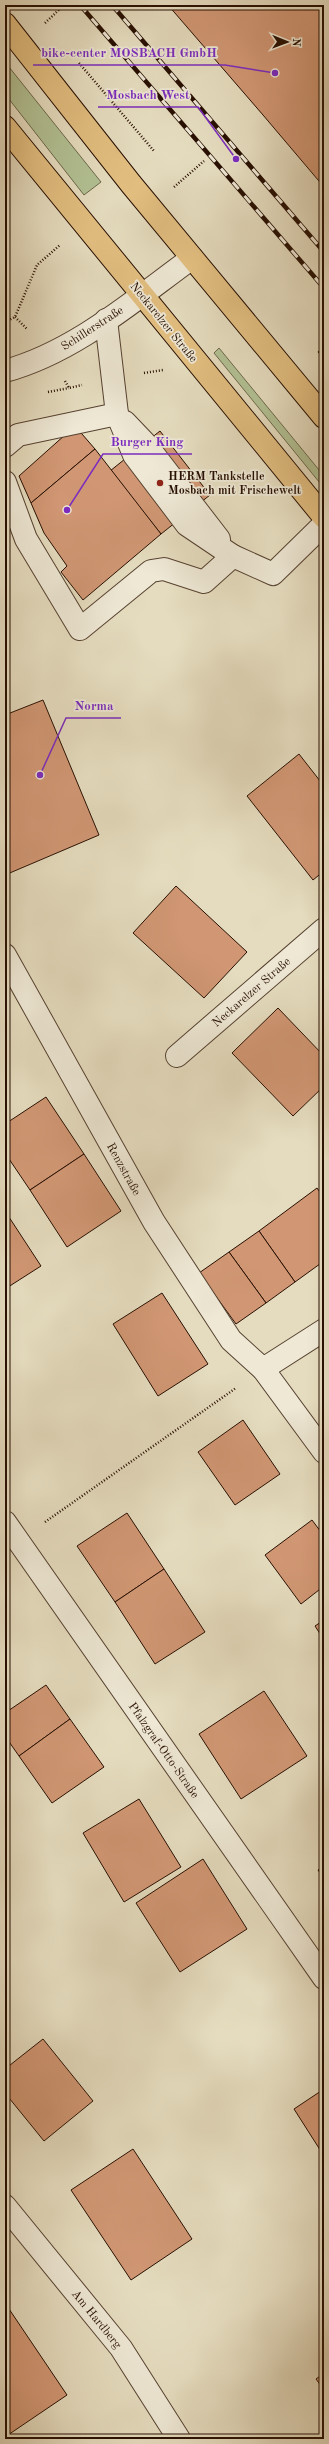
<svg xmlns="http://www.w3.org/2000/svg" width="329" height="2444" viewBox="0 0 329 2444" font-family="'Old Standard TT',serif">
<rect width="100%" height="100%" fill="#e5dcbf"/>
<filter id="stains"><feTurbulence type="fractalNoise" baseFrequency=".005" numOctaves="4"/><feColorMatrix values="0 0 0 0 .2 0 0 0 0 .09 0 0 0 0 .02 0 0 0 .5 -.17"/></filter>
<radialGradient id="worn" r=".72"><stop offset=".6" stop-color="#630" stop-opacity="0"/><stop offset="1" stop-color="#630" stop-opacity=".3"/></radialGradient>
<g fill="#b2c194" stroke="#6c684b">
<polygon points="5,62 101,182 84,195 5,94"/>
<polygon points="219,348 324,476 324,488 214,353"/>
</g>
<g fill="#d19774" stroke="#270f02">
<polygon points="168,5 324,5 324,187 263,115"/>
<polygon points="75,426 95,449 31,503 19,476"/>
<polygon points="160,431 210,495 161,534 110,471"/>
<polygon points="95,449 161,534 83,600 61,572 67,566 44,533 31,503"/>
<polygon points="43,700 99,835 5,875 5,715"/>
<polygon points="299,754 324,786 324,871 313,880 247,796"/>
<polygon points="176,886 247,952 204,998 133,933"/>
<polygon points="278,1008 324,1056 324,1086 293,1116 232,1053"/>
<polygon points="46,1097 84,1154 30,1190 5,1153 5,1124"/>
<polygon points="84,1154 121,1211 67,1247 30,1190"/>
<polygon points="317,1188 324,1198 324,1261 295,1282 259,1231"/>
<polygon points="7,1214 41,1266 5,1289 5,1215"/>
<polygon points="259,1231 295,1282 266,1303 229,1252"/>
<polygon points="229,1252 266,1303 236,1324 199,1273"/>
<polygon points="162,1293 208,1364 158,1396 113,1324"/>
<polygon points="243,1420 280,1474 235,1505 198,1452"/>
<polygon points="127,1513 164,1569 115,1602 77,1546"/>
<polygon points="312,1520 324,1536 324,1586 301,1604 265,1555"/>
<polygon points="164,1569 205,1632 155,1664 115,1602"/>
<polygon points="324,1620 324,1640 315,1626"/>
<polygon points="46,1685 70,1719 19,1756 5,1736 5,1713"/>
<polygon points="264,1691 307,1756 241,1799 199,1734"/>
<polygon points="70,1719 104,1767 52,1803 19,1756"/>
<polygon points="139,1799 181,1867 124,1902 83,1833"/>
<polygon points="203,1859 247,1929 180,1972 136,1903"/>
<polygon points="324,1865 324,1879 318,1870"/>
<polygon points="43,2039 93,2101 44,2141 5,2093 5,2069"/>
<polygon points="324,2089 324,2156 294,2109"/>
<polygon points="133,2149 192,2239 131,2280 71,2190"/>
<polygon points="5,2303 67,2395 5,2437"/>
<polygon points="324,2373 324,2390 316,2379"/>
</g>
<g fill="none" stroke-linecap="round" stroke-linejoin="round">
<g stroke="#564231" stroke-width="24">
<g id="minor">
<polyline points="106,320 117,414 134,455 187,525 233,556"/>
<path d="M5 371C75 352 134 300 192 258"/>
<polyline points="125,422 145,443 219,539"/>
<polyline points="5,446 18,435 117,414"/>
<polyline points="5,482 26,539 80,629 151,571 164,569 204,582 233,556 273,574 324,524"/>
<polyline points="5,955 154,1222 231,1340 263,1369"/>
<polyline points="177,1056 324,929"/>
<polyline points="324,1330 263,1369 324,1452"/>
<polyline points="5,1522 324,1978"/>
<polyline points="5,2206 121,2348 179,2439"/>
</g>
</g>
<g stroke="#270f02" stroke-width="24">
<g id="major">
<polyline points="5,24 131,184 324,417"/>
<polyline points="5,127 324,517"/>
</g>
</g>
<g stroke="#270f02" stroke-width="2.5" stroke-dasharray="1 2" stroke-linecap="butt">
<polyline points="45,23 64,5"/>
<polyline points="79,63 154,151"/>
<polyline points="174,187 204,161"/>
<polyline points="15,317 27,329"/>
<polyline points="5,322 15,317 37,265 60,245"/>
<polyline points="324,348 319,352 324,357"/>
<polyline points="144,373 163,370"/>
<polyline points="65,381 69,388 82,385"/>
<polyline points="48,392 69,388"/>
<polyline points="45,1522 236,1388"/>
</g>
<use href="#minor" stroke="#eee8d5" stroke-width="22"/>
<use href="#major" stroke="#e2be80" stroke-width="22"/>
<g stroke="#270f02" stroke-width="4.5">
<g id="rail">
<polyline points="80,5 324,288"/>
<polyline points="112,5 324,252"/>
</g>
</g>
<use href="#rail" stroke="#eee8d5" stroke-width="3" stroke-dasharray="9" stroke-linecap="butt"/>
</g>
<circle fill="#8f2418" stroke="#eee8d5" stroke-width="1.5" cx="160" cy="483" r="4"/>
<g text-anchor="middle" stroke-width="3.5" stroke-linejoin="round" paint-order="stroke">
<g font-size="12" fill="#270f02" stroke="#eee8d5">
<text transform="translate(164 322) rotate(51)" y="4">Neckarelzer Straße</text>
<text transform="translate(92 328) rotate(-33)" y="4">Schillerstraße</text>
<text transform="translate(251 992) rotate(-41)" y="4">Neckarelzer Straße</text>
<text transform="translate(124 1169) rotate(61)" y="4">Renzstraße</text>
<text transform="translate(164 1750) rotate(55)" y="4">Pfalzgraf-Otto-Straße</text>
<text transform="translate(97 2319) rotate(51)" y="4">Am Hardberg</text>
</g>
<g font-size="12" font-weight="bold" fill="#270f02" stroke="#eee8d5" text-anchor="start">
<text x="168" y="480">HERM Tankstelle<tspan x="168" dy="14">Mosbach mit Frischewelt</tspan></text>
</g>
</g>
<path fill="none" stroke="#7b2cbf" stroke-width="1.5" d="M275 73L225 65H33M236 159L198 107H98M67 510L103 454H192M40 775L66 718H121"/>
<g fill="#7b2cbf" stroke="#eee8d5" stroke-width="1.5">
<circle cx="275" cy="73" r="4"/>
<circle cx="236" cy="159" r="4"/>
<circle cx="67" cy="510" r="4"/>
<circle cx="40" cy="775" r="4"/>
</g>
<g font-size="13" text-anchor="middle" font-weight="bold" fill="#7b2cbf" stroke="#eee8d5" stroke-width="3.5" stroke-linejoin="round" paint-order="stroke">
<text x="129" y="57">bike-center MOSBACH GmbH</text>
<text x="148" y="99">Mosbach West</text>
<text x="147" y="446">Burger King</text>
<text x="94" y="710">Norma</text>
</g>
<rect width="329" height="2444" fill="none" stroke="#e5dcbf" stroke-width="20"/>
<rect x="6" y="6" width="317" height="2432" fill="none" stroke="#270f02" stroke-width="2"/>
<rect x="10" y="10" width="309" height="2424" fill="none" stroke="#270f02"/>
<g transform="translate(287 42) rotate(91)" stroke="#eee8d5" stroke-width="3" paint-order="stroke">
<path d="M0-3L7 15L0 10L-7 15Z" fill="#270f02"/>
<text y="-6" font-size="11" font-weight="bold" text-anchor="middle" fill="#270f02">N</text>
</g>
<rect width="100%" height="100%" filter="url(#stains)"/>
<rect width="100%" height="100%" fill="url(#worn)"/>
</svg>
